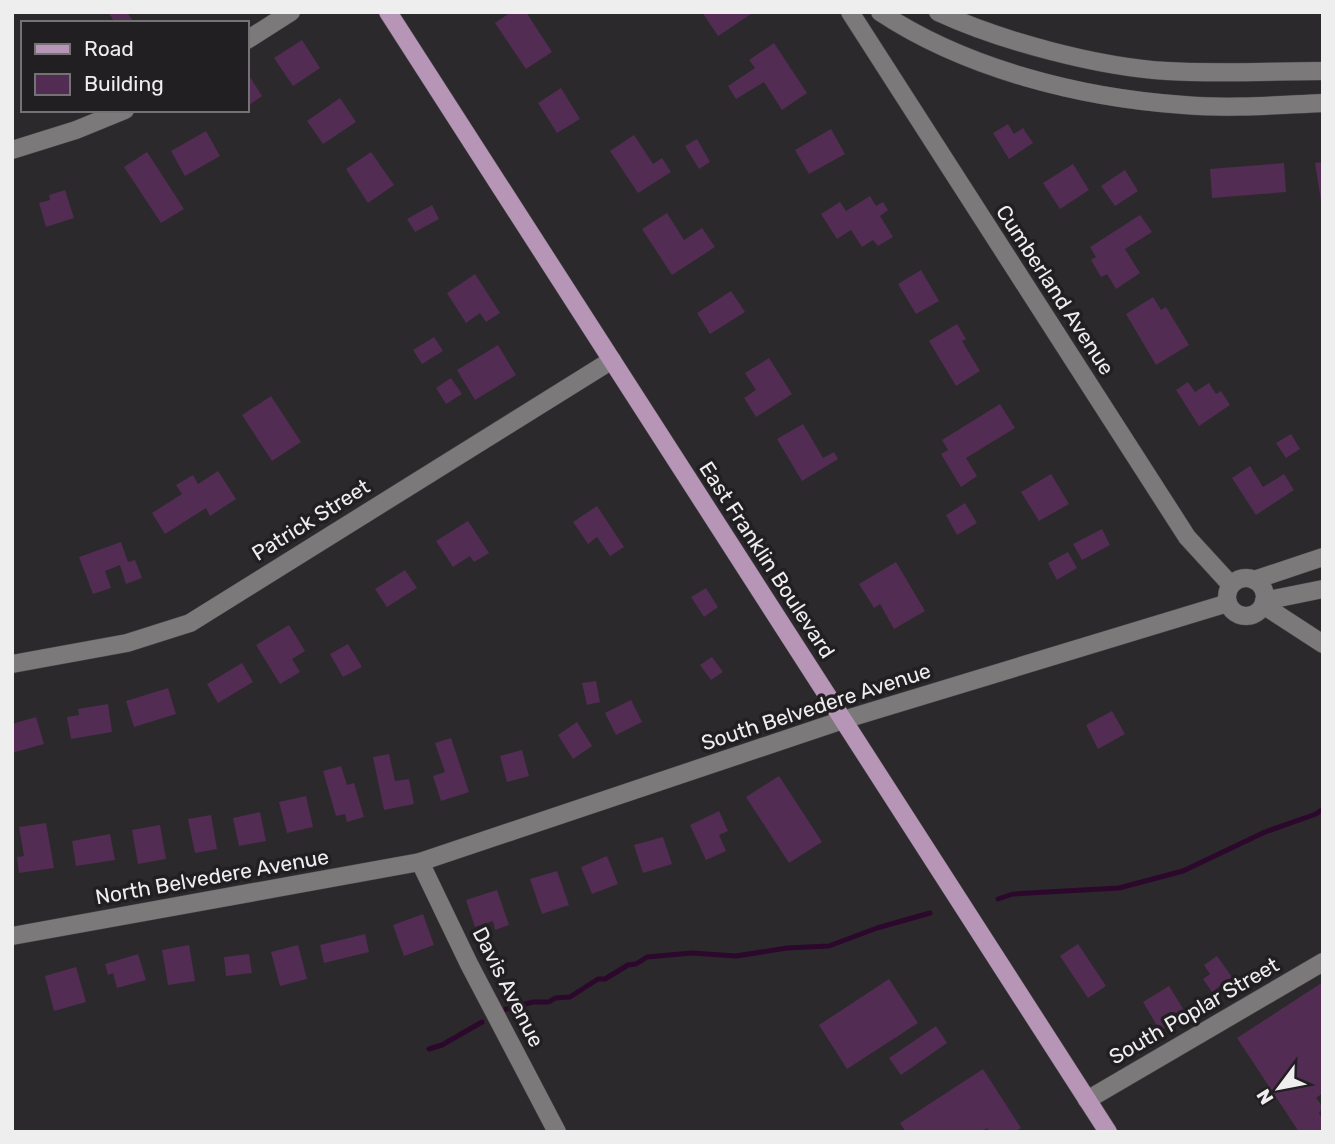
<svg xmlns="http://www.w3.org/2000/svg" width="1335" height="1144" viewBox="0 0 1335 1144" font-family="Rubik,sans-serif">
<rect width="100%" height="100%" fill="#2b292b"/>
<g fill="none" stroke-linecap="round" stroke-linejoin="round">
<g stroke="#2c082d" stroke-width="5">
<polyline points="998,899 1013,894 1119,888 1183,871 1265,832 1316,814 1323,809"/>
<polyline points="506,1009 533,1002 549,1002 555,998 570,997 598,979 605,979 628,965 636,964 647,957 692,953 736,956 787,948 829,946 877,928 930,913"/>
<polyline points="429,1049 442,1045 482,1022"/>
</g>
</g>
<g fill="#522c53">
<polygon points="108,12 127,12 134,23 115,23"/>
<polygon points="511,12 526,12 552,52 526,69 495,23"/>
<polygon points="702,12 750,12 751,14 718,36"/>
<polygon points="302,40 320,68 293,86 274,58"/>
<polygon points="774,43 807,93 782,110 764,82 736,99 728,86 755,68 749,60"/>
<polygon points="250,77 262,96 249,105 247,79"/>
<polygon points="561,88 580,119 557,133 538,103"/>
<polygon points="340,98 356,122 323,144 307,121"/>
<polygon points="1008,124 1014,134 1023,128 1033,143 1009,159 993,133"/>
<polygon points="831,129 845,154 809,174 795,150"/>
<polygon points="206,131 220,156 185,176 171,151"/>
<polygon points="634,135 653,164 662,158 671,172 638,193 610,151"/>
<polygon points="697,139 710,162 699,169 685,146"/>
<polygon points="147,152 184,209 161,223 124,167"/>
<polygon points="371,152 394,185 368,203 346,169"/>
<polygon points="1323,162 1323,201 1321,201 1315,163"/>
<polygon points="1284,163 1286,192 1212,198 1210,169"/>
<polygon points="1073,164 1089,190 1060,209 1043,183"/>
<polygon points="1125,170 1138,191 1115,206 1101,186"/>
<polygon points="65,190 74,218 46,227 39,203 50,200 49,195"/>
<polygon points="870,196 876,206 883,202 888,210 880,216 893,237 878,246 873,240 862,247 851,230 837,239 821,214 840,202 846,211"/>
<polygon points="432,205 439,219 415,232 407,219"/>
<polygon points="667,213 684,240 702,228 715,247 672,275 642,229"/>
<polygon points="1140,215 1152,232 1125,249 1140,273 1116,289 1107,274 1101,277 1091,260 1096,257 1090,247"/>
<polygon points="921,270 939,301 916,314 898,284"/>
<polygon points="475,274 500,313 486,322 480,313 466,323 447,293"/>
<polygon points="731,291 745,312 710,334 697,313"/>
<polygon points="1153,297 1161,310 1166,307 1189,345 1156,365 1126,314"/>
<polygon points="957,324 966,339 962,341 980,371 956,386 929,341"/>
<polygon points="434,337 443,351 422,364 413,350"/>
<polygon points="498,345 516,375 475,400 457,370"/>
<polygon points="769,358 792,394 756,417 744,398 756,390 745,373"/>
<polygon points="451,378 462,394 446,404 436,388"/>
<polygon points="1188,382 1195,392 1209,383 1216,394 1221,391 1230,405 1199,426 1176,390"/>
<polygon points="271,396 301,442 272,461 242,415"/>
<polygon points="1000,404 1015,428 966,458 977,476 961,487 941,454 948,450 942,440"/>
<polygon points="803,424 823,458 834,452 838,459 802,481 777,439"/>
<polygon points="1291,434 1300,449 1286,458 1276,443"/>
<polygon points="1250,466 1263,487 1284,474 1294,490 1256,515 1232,478"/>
<polygon points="218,471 236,499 210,516 206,508 165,534 152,513 182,494 176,485 193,475 198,484"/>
<polygon points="1051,474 1069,504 1039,521 1021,492"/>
<polygon points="965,503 977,523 957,535 946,515"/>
<polygon points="597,506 624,547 610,556 597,537 588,544 573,522"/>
<polygon points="468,521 489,553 474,562 470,556 453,567 436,541"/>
<polygon points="1102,529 1110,545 1082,560 1073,544"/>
<polygon points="121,542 128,562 135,560 142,578 126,584 120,565 105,571 111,588 93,594 79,557"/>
<polygon points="1068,552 1077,568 1057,580 1048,563"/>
<polygon points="896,562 925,611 894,629 880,604 874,608 859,584"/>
<polygon points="405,570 417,588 387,607 375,589"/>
<polygon points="706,588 718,607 704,617 691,597"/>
<polygon points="289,625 305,651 292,659 300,672 280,684 256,645"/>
<polygon points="348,644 362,667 343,677 330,654"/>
<polygon points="712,657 723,672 711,680 700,665"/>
<polygon points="242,663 253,682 218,703 207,684"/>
<polygon points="596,681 600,702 587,705 582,683"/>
<polygon points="168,688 176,714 134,727 126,701"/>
<polygon points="631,700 642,722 616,735 605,713"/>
<polygon points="108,704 112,732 71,739 67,717 79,715 78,709"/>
<polygon points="1112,711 1125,734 1098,749 1086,725"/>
<polygon points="36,717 44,744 12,753 12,724"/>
<polygon points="577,722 592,746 573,759 558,735"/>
<polygon points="451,738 469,792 441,801 433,776 445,772 435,743"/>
<polygon points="522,750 529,776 507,782 500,756"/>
<polygon points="389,754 395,781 409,779 414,804 384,810 373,757"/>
<polygon points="341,766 347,785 354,783 364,817 347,822 345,814 336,816 323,771"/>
<polygon points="779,776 822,842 789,863 746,797"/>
<polygon points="306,796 313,827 287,833 279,802"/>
<polygon points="719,811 728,831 719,835 726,851 706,860 690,825"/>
<polygon points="260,812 266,841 239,846 233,818"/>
<polygon points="211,815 217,849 195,853 188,819"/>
<polygon points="46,823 54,868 19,873 17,857 24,856 19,827"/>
<polygon points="160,825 166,859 138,864 132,830"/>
<polygon points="110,834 115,860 76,866 72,841"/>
<polygon points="663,837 672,864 643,873 634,845"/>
<polygon points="607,856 618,884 592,894 581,867"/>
<polygon points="557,871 569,905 542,914 530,879"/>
<polygon points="497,890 509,925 495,930 493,921 475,927 466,900"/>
<polygon points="423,914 434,945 404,956 393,925"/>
<polygon points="365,934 369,952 324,963 320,945"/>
<polygon points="1078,944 1106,986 1088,998 1060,956"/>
<polygon points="189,945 195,981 168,985 162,950"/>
<polygon points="298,945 307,979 280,986 271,952"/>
<polygon points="138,954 146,980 117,988 113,973 108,975 105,964"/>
<polygon points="249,954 252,973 226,976 224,957"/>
<polygon points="1217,956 1232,977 1212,992 1203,979 1210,974 1204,965"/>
<polygon points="76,967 86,1002 54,1011 45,976"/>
<polygon points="889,979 918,1023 847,1069 819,1025"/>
<polygon points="1323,982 1323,1093 1316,1098 1323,1107 1319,1113 1323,1120 1323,1132 1299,1132 1237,1038"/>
<polygon points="1169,986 1187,1015 1160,1031 1143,1002"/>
<polygon points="936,1026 947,1043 901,1075 889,1058"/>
<polygon points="983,1069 1021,1128 1015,1132 989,1132 987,1128 981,1132 906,1132 900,1123"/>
</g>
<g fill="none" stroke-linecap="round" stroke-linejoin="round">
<g stroke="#494749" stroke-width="19">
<g id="minor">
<polyline points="850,12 1187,537 1231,585"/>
<path d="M880 12C966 69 1081 98 1184 105 1230 109 1277 105 1323 103"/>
<path d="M938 12C1001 41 1098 67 1167 71 1219 74 1271 71 1323 71"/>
<polyline points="247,40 291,12"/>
<polyline points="12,150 76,130 125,110"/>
<circle cx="1246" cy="597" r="19"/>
<polyline points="1254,580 1323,557"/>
<polyline points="1264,601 1323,589"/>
<polyline points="12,664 127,643 190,623 612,360"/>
<polyline points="420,862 469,964 557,1132"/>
<polyline points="12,936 420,862 843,720 1228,603"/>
<polyline points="1087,1100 1323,962"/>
</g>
</g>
<g stroke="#494749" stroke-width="19">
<polyline id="tertiary" points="1263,605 1323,644"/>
</g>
<g stroke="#494749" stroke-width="19">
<polyline id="primary" points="388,12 1108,1132"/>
</g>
<use href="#minor" stroke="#7c797b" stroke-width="18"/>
<use href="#tertiary" stroke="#7c797b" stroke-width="18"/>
<use href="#primary" stroke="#b695b6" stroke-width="18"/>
</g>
<g text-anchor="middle" stroke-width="7" stroke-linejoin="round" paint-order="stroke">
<g font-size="21" fill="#efeeef" stroke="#221f22">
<text transform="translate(1055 290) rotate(57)" y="7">Cumberland Avenue</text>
<text transform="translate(311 520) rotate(-32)" y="7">Patrick Street</text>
<text transform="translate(767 560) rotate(57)" y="7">East Franklin Boulevard</text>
<text transform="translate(816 707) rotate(-18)" y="7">South Belvedere Avenue</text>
<text transform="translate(212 877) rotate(-10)" y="7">North Belvedere Avenue</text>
<text transform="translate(508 987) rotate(63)" y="7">Davis Avenue</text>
<text transform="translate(1194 1011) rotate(-30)" y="7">South Poplar Street</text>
</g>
</g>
<rect width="1335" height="1144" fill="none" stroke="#efeeef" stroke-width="28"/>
<rect x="21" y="21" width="228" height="91" fill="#221f22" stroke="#747274" stroke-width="2"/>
<rect x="35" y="44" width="35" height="10" fill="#b695b6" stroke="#747274" stroke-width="2"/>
<text x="84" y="56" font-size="21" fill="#efeeef">Road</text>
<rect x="35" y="74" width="35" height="21" fill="#522c53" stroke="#747274" stroke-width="2"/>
<text x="84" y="91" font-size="21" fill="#efeeef">Building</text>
<g transform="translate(1279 1088) rotate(238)" stroke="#221f22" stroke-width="5" paint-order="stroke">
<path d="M0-5L12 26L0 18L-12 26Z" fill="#efeeef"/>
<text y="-10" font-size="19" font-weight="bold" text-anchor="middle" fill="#efeeef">N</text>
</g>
</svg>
